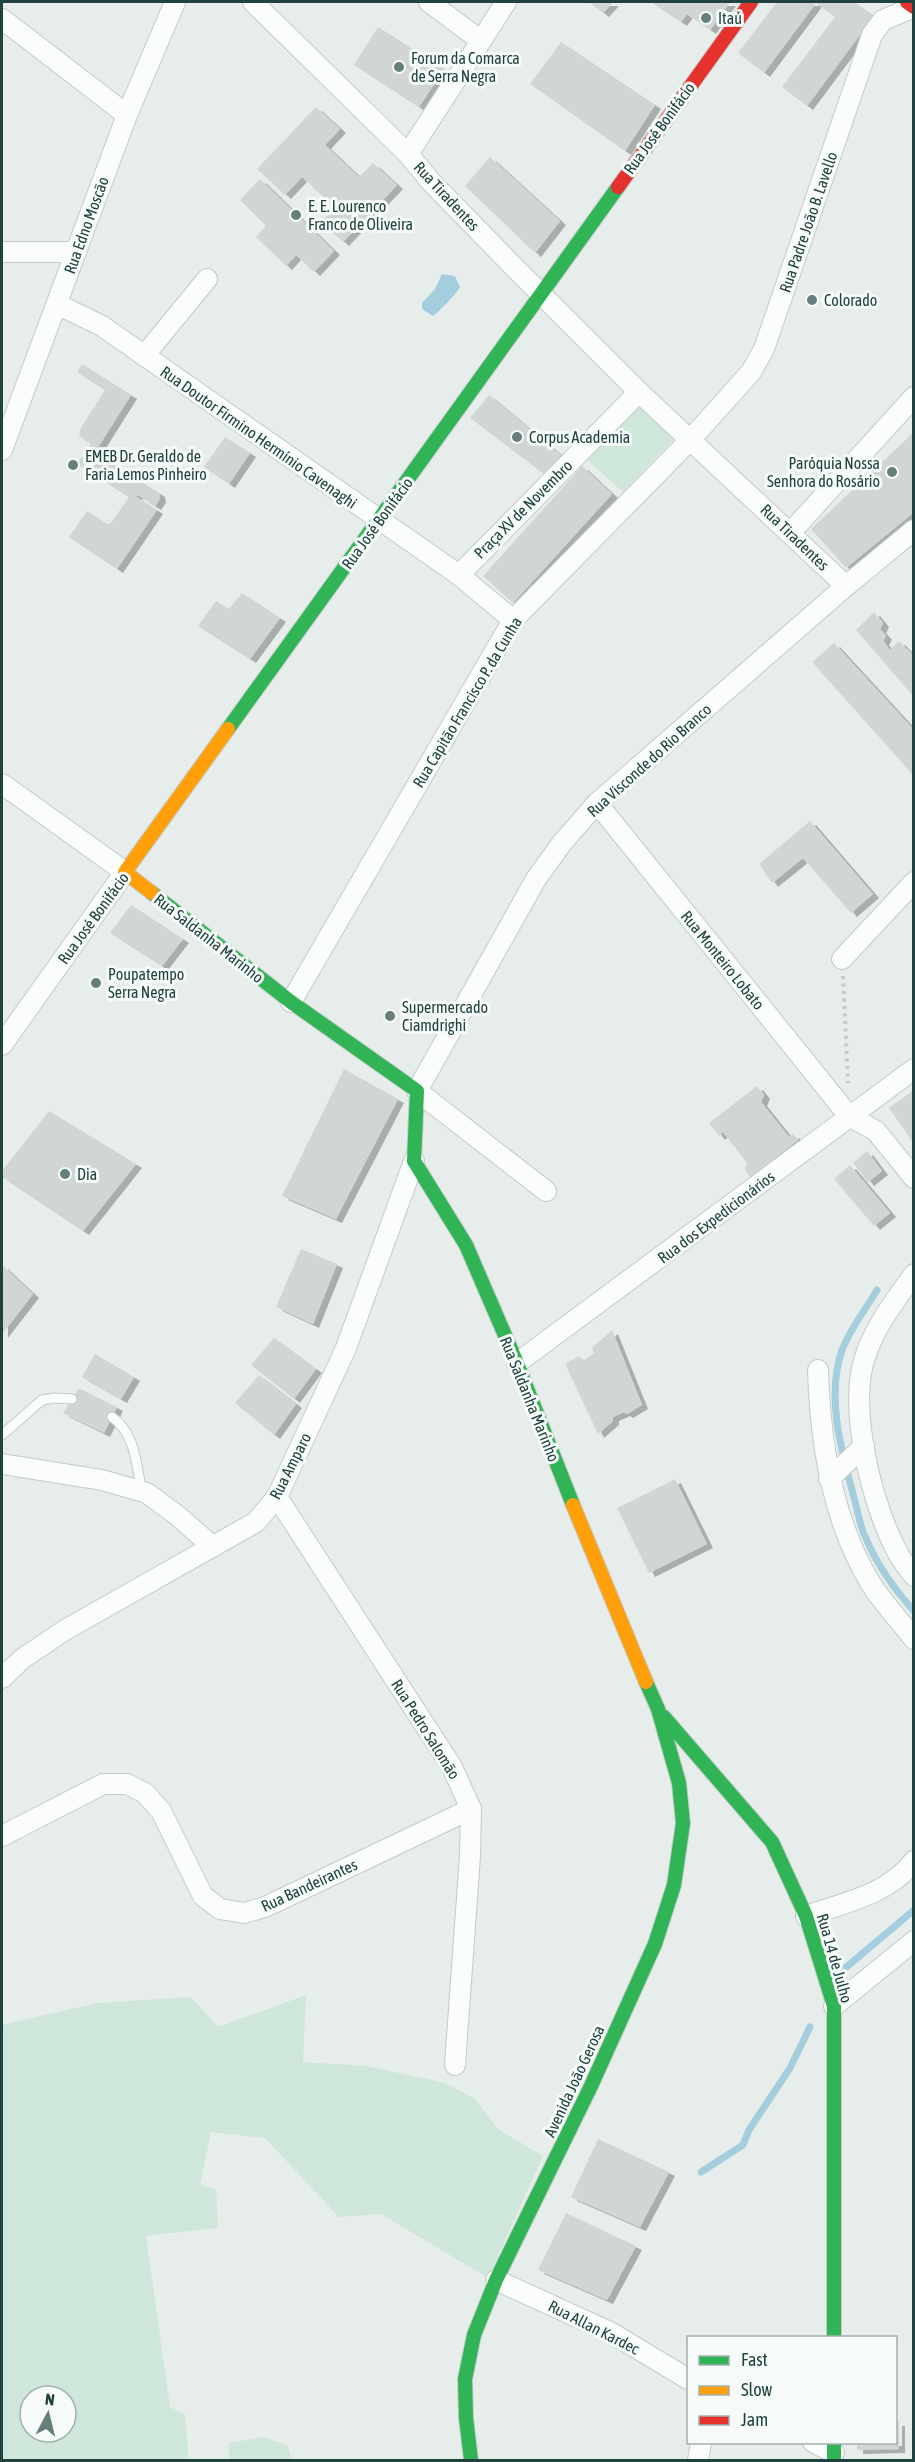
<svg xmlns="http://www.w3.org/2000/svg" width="915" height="2462" viewBox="0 0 915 2462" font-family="'Asap Condensed',sans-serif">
<defs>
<filter id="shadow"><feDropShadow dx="6" dy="4" stdDeviation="0" flood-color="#0004"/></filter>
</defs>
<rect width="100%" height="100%" fill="#e7edeb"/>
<g fill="#cfe7da" fill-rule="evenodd">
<polygon points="639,402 676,437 623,492 584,457"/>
<path d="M306 1995 303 2062 366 2066 445 2083 474 2098 498 2129 543 2156 488 2278 381 2214 339 2217 265 2138 211 2132 200 2185 216 2189 218 2228 146 2236 170 2407 185 2414 189 2460H2V2025L97 2003 191 1997 218 2027ZM30 2396H66V2432H30Z"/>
<polygon points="264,2437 288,2446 292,2460 229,2460 229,2443"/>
</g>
<path fill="#a4cede" d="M442 274 455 276 460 287C458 292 438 313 433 316L422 309V303L435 289Z"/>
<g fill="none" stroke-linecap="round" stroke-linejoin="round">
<g stroke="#a4cede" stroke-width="7">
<path d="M877 1290C866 1309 850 1329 842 1350 826 1396 841 1449 853 1494 857 1507 859 1522 864 1534 876 1563 893 1588 914 1611"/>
<polyline points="837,1975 914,1910"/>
<polyline points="701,2172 743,2145 749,2130 790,2068 810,2027"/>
</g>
</g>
<g fill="#d1d6d5" filter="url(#shadow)">
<polygon points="589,2 613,2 603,13"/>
<polygon points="651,2 730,2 710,30 687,14 681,22"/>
<polygon points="777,2 854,2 874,16 807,106 782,87 835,17 816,3 764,73 738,53"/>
<polygon points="378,27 444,69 419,107 354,65"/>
<polygon points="561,42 655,105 625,151 530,84"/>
<polygon points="316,107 340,129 325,145 359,177 373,163 397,185 343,242 321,222 335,208 302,177 285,195 257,169"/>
<polygon points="490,157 560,221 535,253 465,186"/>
<polygon points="260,179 334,251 314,272 296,255 286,266 256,237 266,226 240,200"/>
<polygon points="82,364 131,395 95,452 159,493 160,499 155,506 138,495 135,496 157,510 117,569 69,537 87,511 107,524 111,523 129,497 77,464 91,444 79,436 81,428 105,390 77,372"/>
<polygon points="489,395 561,455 544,474 470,418"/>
<polygon points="914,432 914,512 846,568 811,529"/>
<polygon points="225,437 250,453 229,484 204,467"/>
<polygon points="582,466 612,494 513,603 483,576"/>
<polygon points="242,593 280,618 250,659 198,626 216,601 229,609"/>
<polygon points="874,612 883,623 880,629 886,636 883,641 890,650 899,641 914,656 914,697 856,630"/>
<polygon points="834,643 914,730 914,776 812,662"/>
<polygon points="810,821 873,894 851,913 803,858 772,883 759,864"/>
<polygon points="131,905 183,939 162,966 110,933"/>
<polygon points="344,1069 398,1099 336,1219 282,1196"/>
<polygon points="757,1086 764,1095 761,1102 789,1137 793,1134 798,1140 750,1177 745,1170 747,1163 723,1132 719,1136 709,1123"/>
<polygon points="914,1090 914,1144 889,1108"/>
<polygon points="49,1111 136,1164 83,1231 2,1177 2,1171"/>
<polygon points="867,1151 882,1171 868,1182 853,1163"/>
<polygon points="850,1165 890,1213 874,1226 834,1179"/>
<polygon points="301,1249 337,1264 313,1324 276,1307"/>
<polygon points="2,1265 33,1294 2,1334"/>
<polygon points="612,1330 642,1405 627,1414 624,1412 613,1417 613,1421 598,1434 565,1364 579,1356 584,1360 594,1353 592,1348"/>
<polygon points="274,1338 316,1369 294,1399 251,1365"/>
<polygon points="95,1354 134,1377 121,1399 82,1377"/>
<polygon points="259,1375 296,1404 274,1435 235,1403"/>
<polygon points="79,1388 117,1407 104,1433 63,1413"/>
<polygon points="675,1479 707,1544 649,1573 617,1508"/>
<polygon points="598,2139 669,2172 640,2227 571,2197"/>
<polygon points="566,2213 636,2246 607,2300 538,2270"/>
<polygon points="896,2422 899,2422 899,2449 857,2450 857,2442 896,2442"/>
</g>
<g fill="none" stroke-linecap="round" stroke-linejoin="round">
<g stroke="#c4cac8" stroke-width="11">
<g id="lane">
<path d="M112 1417C136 1434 136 1465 142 1492"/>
<polyline points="2,1435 42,1400 55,1398 72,1399"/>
</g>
</g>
<g stroke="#c4cac8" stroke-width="22">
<g id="street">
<polyline points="253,2 408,154 432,183 517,270 639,392 846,586"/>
<polyline points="429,2 480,40"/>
<polyline points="2,19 127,115"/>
<polyline points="408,154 506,2"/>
<polyline points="2,252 76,252"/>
<polyline points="57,304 102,326 459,575 513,620"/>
<polyline points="144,356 207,279"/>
<polyline points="2,450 127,115 175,2"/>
<polyline points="790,533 914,397"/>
<polyline points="459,575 639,392"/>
<polyline points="2,784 125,872 2,1045"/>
<polyline points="597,803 849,1116 876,1131 914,1178"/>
<polyline points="842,959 914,882"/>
<polyline points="291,1002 513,620 691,439 751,372 764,349 872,35 883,20 914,7"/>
<polyline points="546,1191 417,1091 536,879 562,843 597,803 846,586 914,530"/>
<path d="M914 1274C895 1301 875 1326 865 1357 848 1409 872 1506 898 1553 902 1561 908 1568 914 1576"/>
<polyline points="517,1363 914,1069"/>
<path d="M818 1370C820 1443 832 1520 871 1584 883 1603 900 1621 914 1639"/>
<polyline points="2,1464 102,1480 147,1493 178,1516 213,1547"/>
<polyline points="829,1479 864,1446"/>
<polyline points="277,1497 452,1767 471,1809 470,1856 455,2065"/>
<polyline points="2,1678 22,1659 65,1630 256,1522 277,1497 346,1348 414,1161"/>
<polyline points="2,1836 103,1784 127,1784 145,1793 161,1811 203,1896 220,1909 244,1913 265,1907 471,1809"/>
<path d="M806 1916C844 1903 889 1894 914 1861"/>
<polyline points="834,2006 914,1941"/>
<polyline points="496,2280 610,2332 688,2379"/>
<polyline points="813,2442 834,2453"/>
<polyline points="698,2460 701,2442"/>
</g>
</g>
<g stroke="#c2cbc9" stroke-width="16">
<g id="fast">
<polyline points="228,729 618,187"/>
<polyline points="152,893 291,1002 417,1091 414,1161 466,1245 517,1363 573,1505"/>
<polyline points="664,1717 772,1842 806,1916 834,2006 834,2338"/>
<polyline points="834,2442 834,2460"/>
<polyline points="471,2460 466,2418 465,2379 474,2335 496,2280 591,2086 655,1944 674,1885 683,1823 679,1783 658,1709 646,1682"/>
</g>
</g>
<g stroke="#c2cbc9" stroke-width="16">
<g id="slow">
<polyline points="152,893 125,872 228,729"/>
<polyline points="573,1505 646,1682"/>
</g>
</g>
<g stroke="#c2cbc9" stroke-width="16">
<g id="jam">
<polyline points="907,2 914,7"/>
<polyline points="618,187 751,2"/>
</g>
</g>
<polyline stroke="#c2cccb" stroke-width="4" stroke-dasharray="3 4.5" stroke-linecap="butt" points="843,976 848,1083"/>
<use href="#lane" stroke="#fbfcfc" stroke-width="9"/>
<use href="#street" stroke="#fbfcfc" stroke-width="20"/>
<use href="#fast" stroke="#30b455" stroke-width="14"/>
<use href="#slow" stroke="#ff9f0a" stroke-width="14"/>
<use href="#jam" stroke="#e5322d" stroke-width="14"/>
</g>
<g fill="#667e7c" stroke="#f6fbf9" stroke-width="2">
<circle cx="706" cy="18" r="6"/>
<circle cx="399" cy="67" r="6"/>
<circle cx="296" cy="215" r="6"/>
<circle cx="812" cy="300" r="6"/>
<circle cx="517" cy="437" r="6"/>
<circle cx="73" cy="465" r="6"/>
<circle cx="892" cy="472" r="6"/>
<circle cx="96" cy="983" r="6"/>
<circle cx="390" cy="1016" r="6"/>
<circle cx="65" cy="1174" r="6"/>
</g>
<g text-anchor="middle" stroke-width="6" stroke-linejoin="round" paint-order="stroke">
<g font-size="16" fill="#214340" stroke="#f6fbf9" text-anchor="start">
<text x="718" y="24">Itaú</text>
<text x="411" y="64">Forum da Comarca<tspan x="411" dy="18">de Serra Negra</tspan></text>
<text x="308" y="212">E. E. Lourenco<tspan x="308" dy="18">Franco de Oliveira</tspan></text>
<text x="824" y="306">Colorado</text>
<text x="529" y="443">Corpus Academia</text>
<text x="85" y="462">EMEB Dr. Geraldo de<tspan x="85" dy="18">Faria Lemos Pinheiro</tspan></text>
<text x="880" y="469" text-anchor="end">Paróquia Nossa<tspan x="880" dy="18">Senhora do Rosário</tspan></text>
<text x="108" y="980">Poupatempo<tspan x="108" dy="18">Serra Negra</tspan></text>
<text x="402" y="1013">Supermercado<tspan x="402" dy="18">Ciamdrighi</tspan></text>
<text x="77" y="1180">Dia</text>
</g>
<g font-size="16" fill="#214340" stroke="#f6fbf9">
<text transform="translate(659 128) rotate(-54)" y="6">Rua José Bonifácio</text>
<text transform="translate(447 196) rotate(47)" y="6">Rua Tiradentes</text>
<text transform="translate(808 222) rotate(-71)" y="6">Rua Padre João B. Lavello</text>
<text transform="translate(86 225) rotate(-70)" y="6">Rua Edno Moscão</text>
<text transform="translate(259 437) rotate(35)" y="6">Rua Doutor Firmino Hermínio Cavenaghi</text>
<text transform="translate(523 509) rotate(-45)" y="6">Praça XV de Novembro</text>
<text transform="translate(377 523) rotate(-54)" y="6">Rua José Bonifácio</text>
<text transform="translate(795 537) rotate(44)" y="6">Rua Tiradentes</text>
<text transform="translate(467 702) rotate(-59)" y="6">Rua Capitão Francisco P. da Cunha</text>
<text transform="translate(649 760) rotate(-42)" y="6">Rua Visconde do Rio Branco</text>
<text transform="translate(93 918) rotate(-54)" y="6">Rua José Bonifácio</text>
<text transform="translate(209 938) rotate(38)" y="6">Rua Saldanha Marinho</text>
<text transform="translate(723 960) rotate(51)" y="6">Rua Monteiro Lobato</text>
<text transform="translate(716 1217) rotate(-37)" y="6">Rua dos Expedicionários</text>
<text transform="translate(530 1399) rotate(68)" y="6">Rua Saldanha Marinho</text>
<text transform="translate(290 1466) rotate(-63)" y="6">Rua Amparo</text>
<text transform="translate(426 1729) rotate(58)" y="6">Rua Pedro Salomão</text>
<text transform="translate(309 1885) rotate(-25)" y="6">Rua Bandeirantes</text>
<text transform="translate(835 1958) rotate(74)" y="6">Rua 14 de Julho</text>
<text transform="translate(574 2081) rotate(-65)" y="6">Avenida João Gerosa</text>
<text transform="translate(594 2327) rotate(27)" y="6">Rua Allan Kardec</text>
</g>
</g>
<rect width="915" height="2462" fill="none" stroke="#214340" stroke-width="6"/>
<rect x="687" y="2336" width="210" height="108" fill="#f6fbf9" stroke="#a1b1af" stroke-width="1.5"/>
<rect x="699" y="2356" width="30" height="9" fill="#30b455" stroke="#a1b1af" stroke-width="1.5"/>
<text x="741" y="2366" font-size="18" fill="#214340">Fast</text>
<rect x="699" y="2386" width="30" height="9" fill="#ff9f0a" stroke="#a1b1af" stroke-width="1.5"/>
<text x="741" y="2396" font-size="18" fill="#214340">Slow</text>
<rect x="699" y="2416" width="30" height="9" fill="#e5322d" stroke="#a1b1af" stroke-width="1.5"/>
<text x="741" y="2426" font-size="18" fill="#214340">Jam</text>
<g transform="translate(48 2414) rotate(7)"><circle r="28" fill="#f6fbf9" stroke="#a1b1af" stroke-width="1.5"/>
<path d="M0-4.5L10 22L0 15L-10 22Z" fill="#667e7c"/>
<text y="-9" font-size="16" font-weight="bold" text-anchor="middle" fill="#214340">N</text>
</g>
</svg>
